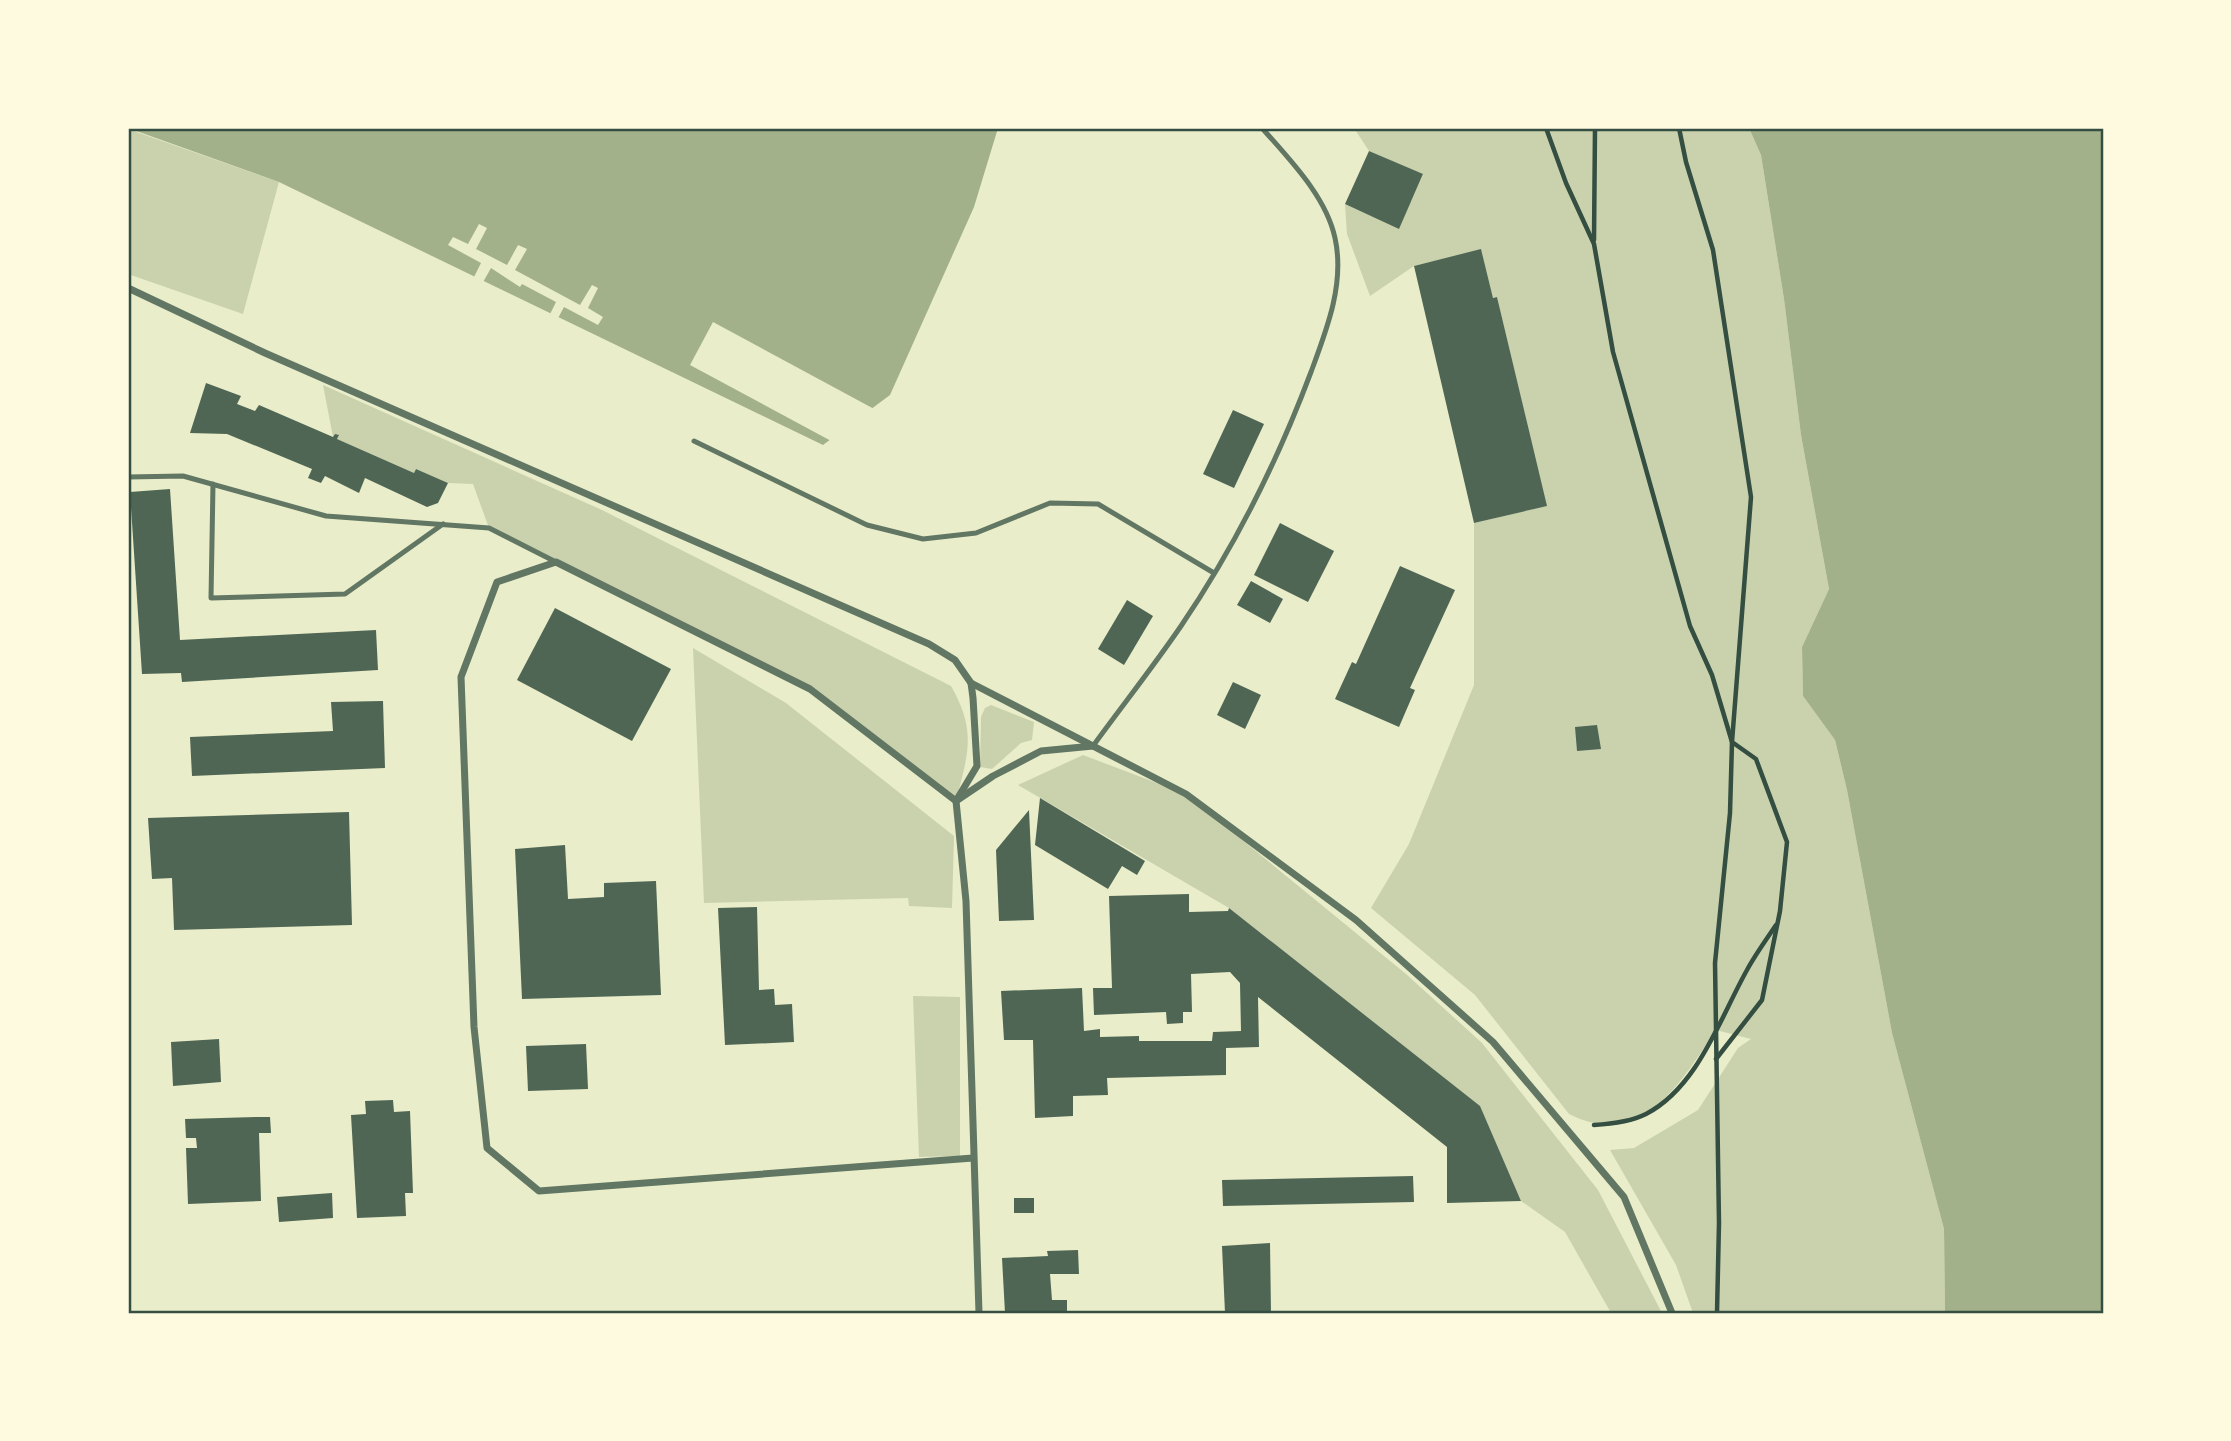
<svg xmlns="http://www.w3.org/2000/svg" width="2231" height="1441" viewBox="0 0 2231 1441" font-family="'DejaVu Sans',sans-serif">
<rect width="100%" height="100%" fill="#e9edc9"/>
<g fill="#cad2ad">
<path d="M1354 128H1749L1761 155 1784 299 1801 435 1829 589 1802 647 1803 696 1835 740 1847 790 1892 1033 1944 1229 1945 1313H1693L1676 1265 1610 1150 1634 1148 1698 1110 1738 1048 1751 1039 1716 1030C1681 1082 1642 1151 1569 1114L1475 995 1371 908 1409 844 1474 685V523L1546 506 1497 297 1493 298 1481 250 1414 266 1370 296 1347 234 1345 204 1399 228 1423 175 1369 151Z"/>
<polygon points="128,129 279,182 243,314 128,274"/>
<path d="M323 385 602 510 951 686C977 731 968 754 956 801L810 689 489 528 473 484 448 483 416 469 414 473 337 439 339 435 333 437Z"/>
<polygon points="693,648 786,703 954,836 952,908 909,906 908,898 704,903"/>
<polygon points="991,705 1034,722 1032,740 1021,743 992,769 980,767 981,717 985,708"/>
<polygon points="1083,755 1186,794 1406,974 1482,1043 1598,1190 1662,1313 1611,1313 1565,1232 1521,1201 1479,1106 1229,908 1018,785"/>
<polygon points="913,996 960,997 960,1156 919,1157"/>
</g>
<g fill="#a3b18a">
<polygon points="128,128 998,128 974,207 890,395 823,445 279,182"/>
<polygon points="1749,128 2103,128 2103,1313 1945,1313 1944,1229 1892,1033 1847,790 1835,740 1803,696 1802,647 1829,589 1801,435 1784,299 1761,155"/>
</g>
<g fill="#e9edc9">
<polygon points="479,224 487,228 476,249 507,265 518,245 527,249 515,270 580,305 592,285 598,288 588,308 603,317 598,325 564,307 557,320 549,316 556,302 522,284 520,287 491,268 482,284 473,279 481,263 448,245 453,237 468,244"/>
<polygon points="713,322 876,410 833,442 690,365"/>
</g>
<g fill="#4f6655">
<polygon points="1369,151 1423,174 1399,229 1345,204"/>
<polygon points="1481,249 1493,298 1497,297 1547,506 1474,523 1414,266"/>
<polygon points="206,383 241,396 237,404 255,411 259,405 333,437 335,434 339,435 337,439 414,473 416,469 448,483 438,503 427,507 365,478 359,493 325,476 321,483 308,478 312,469 227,434 190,433"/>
<polygon points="1233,410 1264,424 1234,488 1203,474"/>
<polygon points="170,489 180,640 376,630 378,670 182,682 181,673 142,674 130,492"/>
<polygon points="1280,523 1334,551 1308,602 1254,575"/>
<polygon points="1400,566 1455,590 1410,688 1415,690 1399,727 1335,699 1352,662 1356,664"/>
<polygon points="1251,581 1283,599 1270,623 1237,605"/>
<polygon points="1127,600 1153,616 1124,665 1098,649"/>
<polygon points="555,608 671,669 632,741 517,680"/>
<polygon points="1233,682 1261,695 1245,729 1217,715"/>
<polygon points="383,701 385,768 192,776 190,737 333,731 331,702"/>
<polygon points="1597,725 1601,749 1577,751 1575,727"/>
<polygon points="1040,798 1145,861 1137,875 1122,866 1108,889 1035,845"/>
<polygon points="1029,810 1034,920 999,921 996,850"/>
<polygon points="349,812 352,925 174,930 172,878 152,879 148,818"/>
<polygon points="565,845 568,899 604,897 604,883 656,881 661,995 522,999 515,849"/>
<polygon points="1189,894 1189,912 1228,911 1229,908 1480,1106 1521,1201 1447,1203 1447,1147 1258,997 1259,1047 1226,1048 1226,1075 1107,1078 1108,1095 1073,1096 1073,1116 1035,1118 1033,1040 1004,1040 1001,991 1082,988 1084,1031 1100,1029 1100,1037 1139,1036 1139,1041 1212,1041 1213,1032 1241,1031 1240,983 1230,972 1191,974 1192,1012 1183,1012 1183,1023 1167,1024 1166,1012 1094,1015 1093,988 1112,988 1109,896"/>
<polygon points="757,907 759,990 774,989 775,1005 792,1004 794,1042 725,1045 718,908"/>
<polygon points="219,1039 221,1082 173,1086 171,1042"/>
<polygon points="586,1044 588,1089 528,1091 526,1046"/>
<polygon points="393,1100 394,1112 410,1111 413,1193 405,1193 406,1216 357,1218 351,1115 366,1114 365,1101"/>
<polygon points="258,1117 270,1117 271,1133 259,1133 261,1201 188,1204 186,1148 197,1148 196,1138 186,1138 185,1119"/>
<polygon points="1413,1176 1414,1202 1223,1206 1222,1180"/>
<polygon points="332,1193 333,1218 279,1222 277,1197"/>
<rect x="1014" y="1198" width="20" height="15"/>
<polygon points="1270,1243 1271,1313 1225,1313 1222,1246"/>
<polygon points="1078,1250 1079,1274 1050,1274 1052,1300 1067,1300 1067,1313 1005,1313 1002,1258 1048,1256 1047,1251"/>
</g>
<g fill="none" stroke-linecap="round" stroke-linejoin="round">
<g stroke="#344e41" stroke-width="4.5">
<polyline points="1546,128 1566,183 1594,244 1613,352 1690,626 1712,675 1732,742 1730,813 1715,963 1719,1223 1717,1313"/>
<polyline points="1679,128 1686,162 1713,250 1751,497 1732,742 1756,759 1787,842 1780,911 1762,1000 1716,1059"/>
<polyline points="1594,240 1595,128"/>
<path d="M1594 1125C1611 1124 1630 1122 1646 1114 1698 1087 1720 1018 1747 970 1755 955 1766 940 1776 925"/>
</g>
<g stroke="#617663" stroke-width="5">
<polyline points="694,441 867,525 923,539 976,533 1050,503 1098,504 1214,573"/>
<polyline points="128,477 183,476 326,516 489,528 556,562"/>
<polyline points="213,484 211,598 345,594 443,524"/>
<path d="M1093 746C1122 706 1153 667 1181 626 1234 548 1278 460 1311 372 1327 329 1345 283 1335 238 1326 196 1289 159 1262 128"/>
</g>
<g stroke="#617663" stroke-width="7">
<polyline points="128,288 265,353 929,644 955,660 971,683 973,698 977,766 956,801 966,901 979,1313"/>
<polyline points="971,683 1186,794 1356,920 1493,1042 1624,1197 1672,1313"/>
<polyline points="973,1158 539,1191 487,1148 474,1027 461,677 497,582 556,562 810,689 956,801 993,776 1041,751 1093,746"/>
</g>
</g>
<rect width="2231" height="1441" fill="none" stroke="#fefae0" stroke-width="259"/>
<rect x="130" y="130" width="1972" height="1182" fill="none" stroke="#344e41" stroke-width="2.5"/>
</svg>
